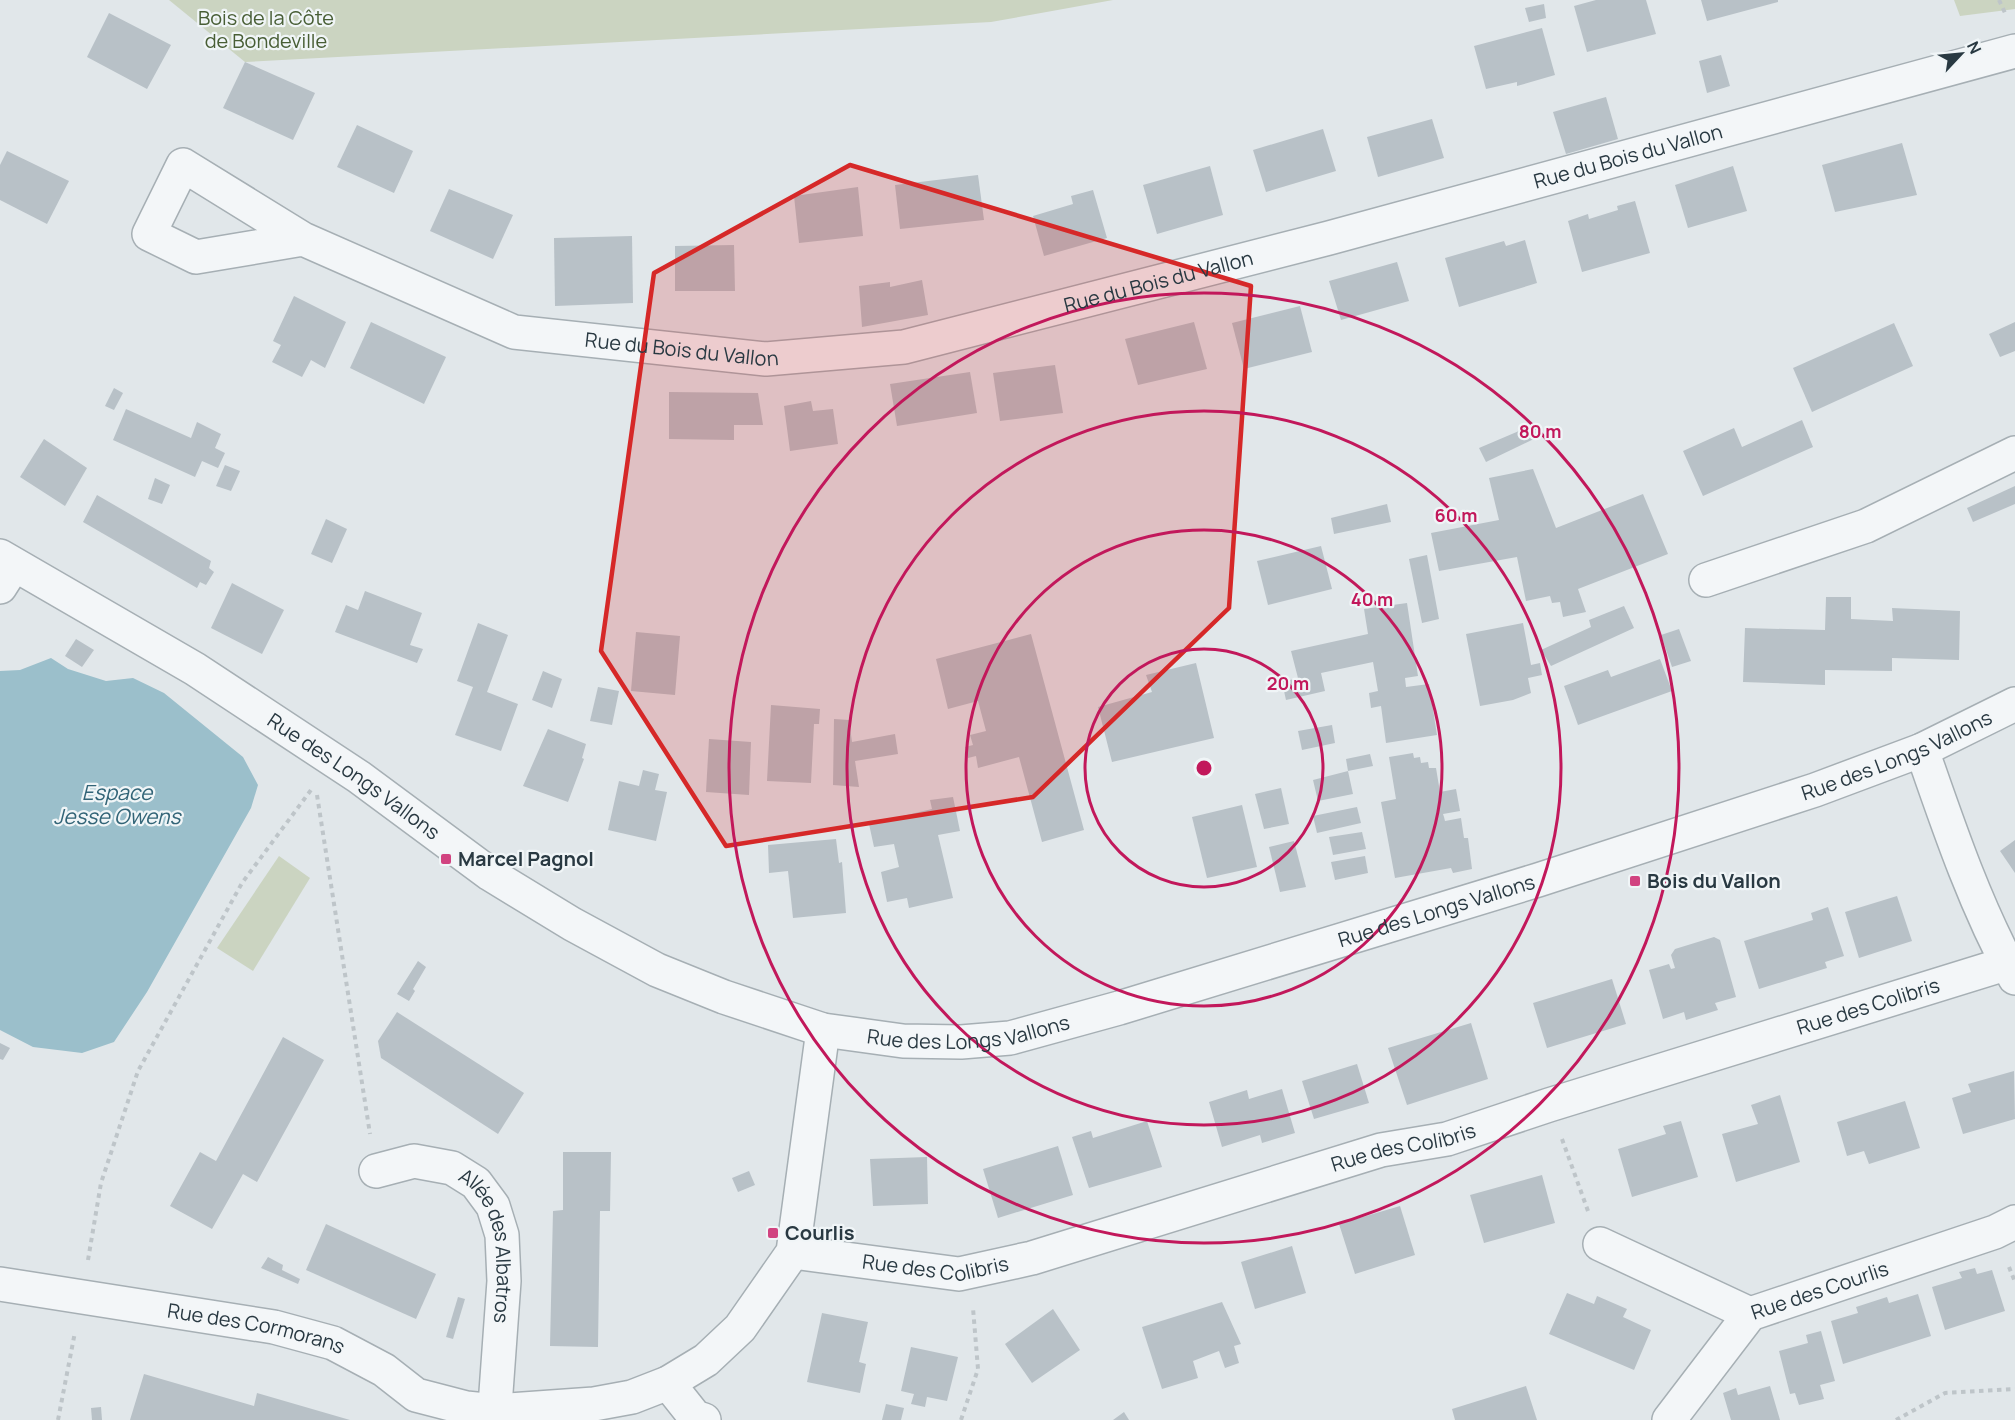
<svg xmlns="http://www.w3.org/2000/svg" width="2015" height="1420" viewBox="0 0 2015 1420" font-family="Manrope,sans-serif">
<rect width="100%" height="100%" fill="#e1e7ea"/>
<g fill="#cbd4c1">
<polygon points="169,0 1113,0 991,22 245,62"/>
<polygon points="1954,0 2015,0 2015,9 1960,16"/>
<polygon points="279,856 310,878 253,971 217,948"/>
</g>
<polygon fill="#9bbfcb" points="51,658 68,669 106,681 133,678 164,693 243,757 258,785 251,808 147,992 114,1042 82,1053 33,1047 0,1030 0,671 20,670"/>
<g fill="#b8c1c7">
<polygon points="1596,0 1646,0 1656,34 1587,52 1574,6"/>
<polygon points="1701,0 1778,0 1778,2 1707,21"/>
<polygon points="1544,4 1546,18 1529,22 1525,8"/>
<polygon points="109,13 171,45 147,89 87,57"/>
<polygon points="1542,28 1555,75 1517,86 1517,82 1486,89 1474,46"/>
<polygon points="1721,55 1730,86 1707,93 1699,61"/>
<polygon points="245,62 315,93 293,140 223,108"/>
<polygon points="1606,97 1618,139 1566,154 1553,112"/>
<polygon points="1432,119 1444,158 1378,177 1367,137"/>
<polygon points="357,125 413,151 394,193 337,167"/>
<polygon points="1323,129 1336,171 1266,192 1253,150"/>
<polygon points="1902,143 1917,195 1835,212 1822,165"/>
<polygon points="7,151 69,181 47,224 0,200 0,165"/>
<polygon points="1210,166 1223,215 1157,234 1143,185"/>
<polygon points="1733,166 1747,211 1688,228 1675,185"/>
<polygon points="978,175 984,220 900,229 895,185"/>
<polygon points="858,187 863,236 799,243 794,196"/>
<polygon points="449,189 513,215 493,259 430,231"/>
<polygon points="1093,190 1107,238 1044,256 1033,216 1073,204 1071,196"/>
<polygon points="1635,201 1650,253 1582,272 1568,221 1588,214 1589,219 1618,210 1617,206"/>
<polygon points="632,236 633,303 555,306 554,238"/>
<polygon points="1525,240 1537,283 1459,307 1445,258 1504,241 1506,246"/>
<polygon points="734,245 735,291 675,291 675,246"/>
<polygon points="1397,262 1409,301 1341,320 1329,281"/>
<polygon points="922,280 928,315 862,327 859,286 890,282 890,287"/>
<polygon points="294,296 346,322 325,368 311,360 302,377 272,362 281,345 273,341"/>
<polygon points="1300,306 1312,352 1244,369 1232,323"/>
<polygon points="371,322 446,357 424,404 350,368"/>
<polygon points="1194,322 1207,369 1138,385 1125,339"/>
<polygon points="2015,322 2015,351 2000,357 1989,334"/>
<polygon points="1894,323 1913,366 1812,412 1793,368"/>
<polygon points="1055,365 1063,413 1000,421 993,373"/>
<polygon points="970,372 977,413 897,426 890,384"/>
<polygon points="114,388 123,393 114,410 105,406"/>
<polygon points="669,392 758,393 763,425 734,425 734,440 669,439"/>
<polygon points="811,401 813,411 833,409 838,444 790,451 784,406"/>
<polygon points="126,409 191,438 197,422 221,434 215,448 225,453 218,468 202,461 195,477 113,440"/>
<polygon points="1802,420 1813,447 1703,496 1683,451 1734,428 1742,447"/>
<polygon points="1533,425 1538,437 1486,462 1479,448"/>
<polygon points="44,439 87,468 65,506 20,477"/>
<polygon points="225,465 240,471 231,491 216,486"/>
<polygon points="1533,469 1556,528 1643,494 1668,554 1578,589 1586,612 1563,617 1560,602 1552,603 1550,596 1526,601 1517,557 1439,571 1431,533 1499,520 1489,478"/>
<polygon points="155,478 170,485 162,504 148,499"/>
<polygon points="2015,486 2015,504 1973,522 1967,508"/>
<polygon points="97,495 211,561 209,568 214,572 206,585 200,582 197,588 83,522"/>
<polygon points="1387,504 1391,522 1334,534 1331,518"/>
<polygon points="326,519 347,529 332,563 311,554"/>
<polygon points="1321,546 1332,589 1268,605 1257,561"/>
<polygon points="1427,555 1439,619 1422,623 1409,559"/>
<polygon points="232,583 284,610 262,654 211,628"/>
<polygon points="365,591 422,613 410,645 423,649 417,663 335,632 346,605 358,610"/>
<polygon points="1826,597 1851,597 1851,619 1893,621 1892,608 1960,611 1959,660 1892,658 1892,671 1825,670 1825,685 1743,682 1745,628 1825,630"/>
<polygon points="1407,603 1418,676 1405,678 1406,687 1429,684 1437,735 1386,743 1381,706 1371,708 1369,693 1378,691 1373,662 1321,673 1325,691 1286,700 1282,682 1298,678 1291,651 1368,634 1364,609"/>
<polygon points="1624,606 1634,628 1551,666 1541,650 1591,627 1589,620"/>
<polygon points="478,623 508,635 487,692 518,704 501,751 455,735 473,687 457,681"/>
<polygon points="1523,623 1531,665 1540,663 1542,675 1528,678 1531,693 1513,700 1480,706 1466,634"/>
<polygon points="1679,629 1691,661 1672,667 1661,635"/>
<polygon points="636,632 680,636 675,695 631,691"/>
<polygon points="1031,634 1084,830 1042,842 1019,757 978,768 976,756 968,758 965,747 973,745 970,735 986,731 978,701 948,709 936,659"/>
<polygon points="76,639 94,650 82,667 65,656"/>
<polygon points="1660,659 1672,691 1578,725 1564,686 1608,670 1611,677"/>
<polygon points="1196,663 1214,738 1112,762 1098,707 1152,692 1146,675"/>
<polygon points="543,671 562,679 552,708 532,700"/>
<polygon points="598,687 619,691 612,725 590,721"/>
<polygon points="771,705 820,709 819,724 814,724 811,783 767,781"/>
<polygon points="834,719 849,720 852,742 895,734 898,754 855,761 859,787 833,785"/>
<polygon points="1332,725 1335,743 1302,750 1298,731"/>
<polygon points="548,729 586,744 582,758 584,759 568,802 523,786"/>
<polygon points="709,739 751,742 749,795 706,792"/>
<polygon points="1413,753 1414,758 1420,757 1421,763 1428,762 1429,768 1436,768 1440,792 1456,789 1460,811 1443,814 1444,817 1445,821 1461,818 1464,838 1468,838 1472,869 1453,873 1451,868 1395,878 1381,802 1396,799 1389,757"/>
<polygon points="1370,754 1373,766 1348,771 1353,794 1318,801 1313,780 1348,771 1346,759"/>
<polygon points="643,770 659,774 655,790 667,792 656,841 608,830 619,781 639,786"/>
<polygon points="1281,788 1289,824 1264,829 1255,794"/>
<polygon points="953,797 960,831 938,835 953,898 909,908 907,898 887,902 881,872 899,867 894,844 874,847 869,824 932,809 930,800"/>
<polygon points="1242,805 1257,867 1207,878 1192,817"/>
<polygon points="1357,807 1361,823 1317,833 1313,816"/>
<polygon points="1362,832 1366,849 1333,855 1329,837"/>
<polygon points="836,839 839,863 842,862 846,913 793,918 788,871 769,873 768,845"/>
<polygon points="2015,840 2015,873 2000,851"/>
<polygon points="1294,841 1306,887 1280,892 1269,847"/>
<polygon points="1365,856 1368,873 1335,880 1331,862"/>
<polygon points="1897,896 1912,941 1859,958 1845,912"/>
<polygon points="1828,907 1844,956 1825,962 1827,968 1759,989 1744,941 1813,920 1811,913"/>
<polygon points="1714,937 1720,940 1736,997 1715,1003 1718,1010 1686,1020 1684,1012 1663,1019 1649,970 1669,964 1671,969 1675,968 1671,955 1675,949"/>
<polygon points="418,961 426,967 413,989 415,991 409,1001 397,994"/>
<polygon points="1612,979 1626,1024 1547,1048 1533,1003"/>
<polygon points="397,1012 524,1093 498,1134 381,1058 378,1041"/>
<polygon points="1471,1023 1488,1079 1407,1105 1388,1048"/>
<polygon points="283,1037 324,1060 257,1182 243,1174 212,1229 170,1206 200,1152 216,1161"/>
<polygon points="0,1043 10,1048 3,1060 0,1059"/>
<polygon points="1357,1064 1369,1103 1314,1119 1302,1081"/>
<polygon points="2014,1071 2015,1119 1963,1134 1952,1098 1971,1092 1968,1084"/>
<polygon points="1282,1089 1295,1133 1262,1143 1260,1135 1222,1147 1209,1102 1247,1090 1249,1099"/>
<polygon points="1780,1095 1800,1162 1736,1182 1722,1134 1758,1124 1751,1105"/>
<polygon points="1905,1101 1920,1148 1869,1164 1864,1151 1847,1156 1837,1122"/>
<polygon points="1147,1121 1162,1167 1089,1188 1072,1137 1091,1131 1093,1138"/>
<polygon points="1681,1121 1698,1177 1632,1197 1618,1149 1666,1134 1663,1126"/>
<polygon points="1058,1146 1073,1195 998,1218 983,1169"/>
<polygon points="563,1152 611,1152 610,1211 600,1211 598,1347 550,1346 553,1211 563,1210"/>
<polygon points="927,1157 928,1204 873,1206 870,1159"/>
<polygon points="749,1171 755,1185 738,1192 732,1178"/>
<polygon points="1542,1175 1555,1223 1484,1243 1470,1195"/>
<polygon points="1400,1206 1415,1255 1355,1274 1339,1224"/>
<polygon points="326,1224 436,1274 416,1319 306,1270"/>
<polygon points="1292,1246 1306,1293 1255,1309 1241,1262"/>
<polygon points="268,1257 283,1265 282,1270 300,1279 298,1284 261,1268"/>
<polygon points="1975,1268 1977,1274 1992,1270 2005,1311 1945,1330 1932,1287 1962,1278 1959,1272"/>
<polygon points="1567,1293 1594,1304 1597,1296 1627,1309 1623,1317 1651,1330 1634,1370 1549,1334"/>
<polygon points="1918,1294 1931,1336 1843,1364 1831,1321 1858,1313 1856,1307 1887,1297 1889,1303"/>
<polygon points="458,1297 465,1299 453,1339 446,1337"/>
<polygon points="1222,1302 1241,1344 1234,1346 1239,1363 1225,1368 1219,1351 1193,1361 1198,1378 1162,1389 1142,1327"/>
<polygon points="1053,1309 1080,1350 1032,1383 1005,1344"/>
<polygon points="822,1313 868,1322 859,1362 866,1364 860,1393 807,1382"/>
<polygon points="1821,1331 1835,1381 1820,1385 1824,1399 1799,1405 1795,1393 1790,1394 1779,1351 1808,1343 1806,1335"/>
<polygon points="911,1347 958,1357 947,1401 927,1397 925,1407 911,1404 914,1394 901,1391"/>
<polygon points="144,1374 254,1406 257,1393 350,1420 130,1420"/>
<polygon points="1526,1386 1537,1420 1455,1420 1452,1409"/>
<polygon points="1770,1386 1780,1420 1731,1420 1723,1393 1736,1388 1738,1395"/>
<polygon points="886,1404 904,1408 901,1420 882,1420"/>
<polygon points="101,1407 102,1420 92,1420 91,1408"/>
<polygon points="1124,1412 1129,1420 1113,1420"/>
</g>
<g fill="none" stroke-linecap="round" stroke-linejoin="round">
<g stroke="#a6afb4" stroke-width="36">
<g id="minor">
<path id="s1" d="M303 239 196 257 149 234 183 165 303 239 514 332 766 359 904 347 1329 238 2015 51"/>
<polyline points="1706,580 1866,526 2015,453"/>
<polyline points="0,587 14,565"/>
<path d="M1922 750C1949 828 1975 905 2015 978"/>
<path id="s2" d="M376 1171 414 1161 452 1168 476 1183 493 1206 502 1235 504 1281 494 1420"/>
<polyline points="1600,1244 1750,1314"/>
<path id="s3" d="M793 1252 959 1274 1032 1258 1381 1150 1447 1139 1549 1105 2015 961"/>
<path id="s4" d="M0 1284 274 1327 333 1343 384 1370 416 1395 466 1408 496 1411 594 1404 632 1397 668 1383 706 1360 740 1328 793 1252 823 1030"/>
<polyline points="668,1383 695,1417 704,1420"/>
<path id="s5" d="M1669 1420 1750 1314 1995 1232 2015 1222"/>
</g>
</g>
<g stroke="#a6afb4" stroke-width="36">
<g id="tertiary">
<path id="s6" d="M0 556 195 669 359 777 490 874 572 924 657 970 724 997 823 1030 903 1041 961 1042 1010 1038 1119 1008 1538 880 1815 790 1922 750 2015 704"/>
</g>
</g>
<g stroke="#bec5c9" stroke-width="4" stroke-dasharray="4.5 4.5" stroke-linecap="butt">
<polyline points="1999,0 2006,15"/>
<polyline points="317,795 370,1134"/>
<polyline points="1562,1139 1588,1211"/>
<polyline points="88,1260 101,1183 138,1071 242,883 311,790"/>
<polyline points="2009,1267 2015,1282"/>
<polyline points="58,1420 75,1332"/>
<polyline points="961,1420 978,1369 973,1308"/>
<polyline points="1896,1420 1945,1393 2015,1389"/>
</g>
<use href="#minor" stroke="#f3f6f8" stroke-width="33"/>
<use href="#tertiary" stroke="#f3f6f8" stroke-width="33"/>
</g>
<path fill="#d62828" fill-opacity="0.2" stroke="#d62828" stroke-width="4.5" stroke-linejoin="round" d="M850 165 1251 286 1229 608 1033 797 726 846 601 651 654 273Z"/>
<g fill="none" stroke="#c2185b" stroke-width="3">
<circle cx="1204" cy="768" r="119"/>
<circle cx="1204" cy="768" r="238"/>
<circle cx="1204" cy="768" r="357"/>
<circle cx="1204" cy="768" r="475"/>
</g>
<g fill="#d14380" stroke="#f0f5f7" stroke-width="2">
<rect x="440" y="853" width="12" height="12" rx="3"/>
<rect x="1629" y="875" width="12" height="12" rx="3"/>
<rect x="767" y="1227" width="12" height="12" rx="3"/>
</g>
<g text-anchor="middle" stroke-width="4.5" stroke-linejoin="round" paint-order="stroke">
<g font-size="20" fill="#485e35" stroke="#f0f5f7">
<text x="266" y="25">Bois de la Côte<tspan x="266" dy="23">de Bondeville</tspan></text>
</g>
<g font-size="20" fill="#293942" stroke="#f0f5f7">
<text dy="7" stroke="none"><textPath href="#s1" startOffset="1750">Rue du Bois du Vallon</textPath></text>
<text dy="7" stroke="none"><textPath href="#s1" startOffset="1264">Rue du Bois du Vallon</textPath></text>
<text dy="7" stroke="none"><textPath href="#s1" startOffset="778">Rue du Bois du Vallon</textPath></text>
<text dy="7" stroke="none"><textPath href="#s6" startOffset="2073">Rue des Longs Vallons</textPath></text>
<text dy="7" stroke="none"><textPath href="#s6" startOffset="417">Rue des Longs Vallons</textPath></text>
<text dy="7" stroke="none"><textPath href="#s6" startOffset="1587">Rue des Longs Vallons</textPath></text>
<text dy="7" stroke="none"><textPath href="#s3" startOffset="1116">Rue des Colibris</textPath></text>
<text dy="7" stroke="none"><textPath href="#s6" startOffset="1101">Rue des Longs Vallons</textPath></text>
<text dy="7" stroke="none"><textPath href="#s3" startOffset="630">Rue des Colibris</textPath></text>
<text dy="7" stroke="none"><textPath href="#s2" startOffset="171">Allée des Albatros</textPath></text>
<text dy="7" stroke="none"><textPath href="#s3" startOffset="144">Rue des Colibris</textPath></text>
<text dy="7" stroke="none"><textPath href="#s5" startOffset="207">Rue des Courlis</textPath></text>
<text dy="7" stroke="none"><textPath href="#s4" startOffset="260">Rue des Cormorans</textPath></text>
</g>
<g font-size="20" font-weight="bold" fill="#293942" stroke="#f0f5f7" text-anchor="start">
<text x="458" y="866">Marcel Pagnol</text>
<text x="1647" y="888">Bois du Vallon</text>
<text x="785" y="1240">Courlis</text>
</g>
<g font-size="21" font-style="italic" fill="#326477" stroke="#f0f5f7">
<text x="117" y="800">Espace<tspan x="117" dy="24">Jesse Owens</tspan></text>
</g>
</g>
<circle cx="1204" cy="768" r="9" fill="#c2185b" stroke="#f0f5f7" stroke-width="3"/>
<g font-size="18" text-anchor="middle" font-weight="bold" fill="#c2185b" stroke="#f0f5f7" stroke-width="4.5" stroke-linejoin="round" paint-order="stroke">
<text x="1540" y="438">80 m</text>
<text x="1456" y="522">60 m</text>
<text x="1372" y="606">40 m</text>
<text x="1288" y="690">20 m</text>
</g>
<g transform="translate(1961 54) rotate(64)" stroke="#f0f5f7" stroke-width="4.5" paint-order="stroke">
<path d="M0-4.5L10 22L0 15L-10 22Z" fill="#293942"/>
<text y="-9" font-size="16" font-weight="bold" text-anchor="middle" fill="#293942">N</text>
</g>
</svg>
